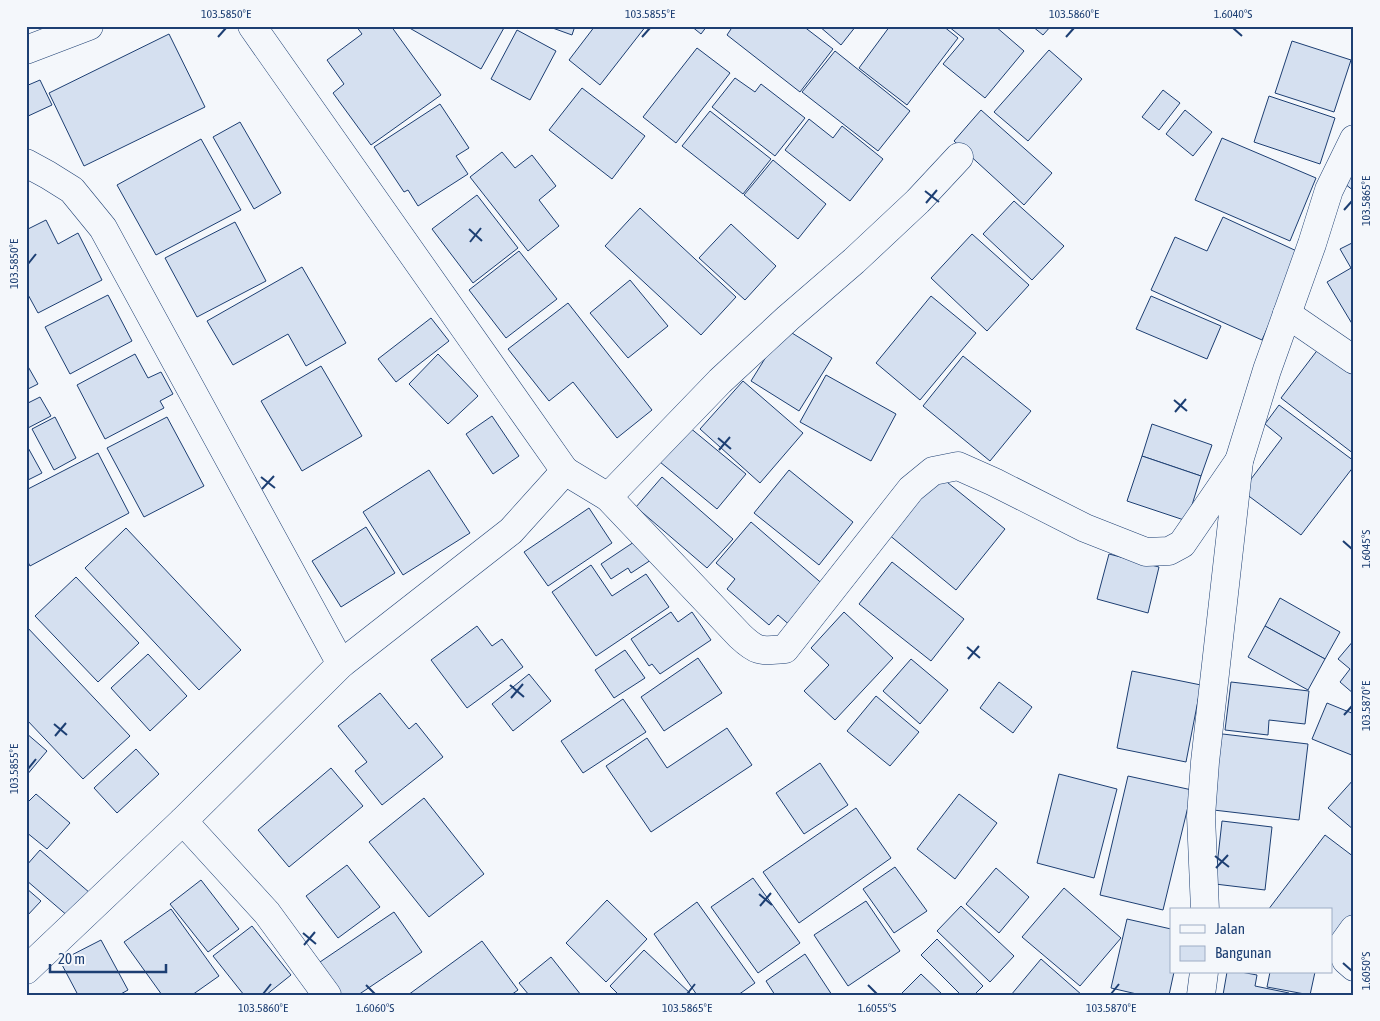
<svg xmlns="http://www.w3.org/2000/svg" width="1380" height="1021" viewBox="0 0 1380 1021" font-family="'Asap Condensed',sans-serif">
<rect width="100%" height="100%" fill="#f4f7fb"/>
<g fill="#d5e0f0" stroke="#1d3f73">
<polygon points="356,26 391,26 441,95 371,145 333,93 344,84 327,60 362,34"/>
<polygon points="406,26 505,26 481,69"/>
<polygon points="547,26 575,26 572,35"/>
<polygon points="595,26 646,26 600,85 569,60"/>
<polygon points="691,26 707,26 701,34"/>
<polygon points="733,26 803,26 833,49 800,92 727,35"/>
<polygon points="819,26 856,26 841,45"/>
<polygon points="890,26 943,26 958,38 907,105 859,68"/>
<polygon points="948,26 995,26 1024,51 985,98 943,64 964,39"/>
<polygon points="1032,26 1051,26 1043,35"/>
<polygon points="517,30 556,51 530,100 491,79"/>
<polygon points="169,34 205,107 84,166 49,93"/>
<polygon points="1292,41 1351,60 1334,112 1275,93"/>
<polygon points="697,48 730,73 676,143 643,117"/>
<polygon points="1049,50 1082,79 1028,141 994,112"/>
<polygon points="835,51 910,111 878,151 802,92"/>
<polygon points="735,78 755,92 761,84 805,118 775,156 712,107"/>
<polygon points="40,80 52,105 26,117 26,86"/>
<polygon points="582,88 645,136 612,179 549,130"/>
<polygon points="1163,90 1180,103 1159,130 1142,117"/>
<polygon points="1269,96 1335,118 1320,164 1254,142"/>
<polygon points="440,104 469,148 456,156 468,174 418,206 408,190 404,192 374,147"/>
<polygon points="981,110 1052,173 1024,205 954,141"/>
<polygon points="1185,110 1212,132 1193,156 1166,134"/>
<polygon points="710,111 771,159 743,194 682,146"/>
<polygon points="809,119 833,138 842,126 883,159 850,201 785,150"/>
<polygon points="240,122 281,193 254,209 213,137"/>
<polygon points="1222,138 1316,178 1290,241 1195,200"/>
<polygon points="201,139 241,210 156,255 117,185"/>
<polygon points="502,152 515,168 532,155 556,186 539,200 559,226 528,251 470,177"/>
<polygon points="773,160 826,204 798,239 744,195"/>
<polygon points="1354,172 1354,191 1345,184"/>
<polygon points="477,195 518,248 473,283 432,229"/>
<polygon points="1014,201 1064,246 1032,280 983,234"/>
<polygon points="640,208 736,297 701,335 605,246"/>
<polygon points="1223,217 1301,253 1262,340 1151,290 1175,237 1207,251"/>
<polygon points="46,220 58,244 78,233 102,280 38,313 26,291 26,230"/>
<polygon points="235,222 266,281 197,317 165,258"/>
<polygon points="731,224 776,266 745,300 699,258"/>
<polygon points="972,234 1029,285 987,331 931,278"/>
<polygon points="1354,242 1354,327 1327,282 1351,268 1340,249"/>
<polygon points="519,251 557,299 506,338 469,290"/>
<polygon points="302,267 346,343 306,366 288,334 233,365 207,321"/>
<polygon points="630,280 668,326 628,358 590,313"/>
<polygon points="108,295 132,341 70,374 45,327"/>
<polygon points="931,296 976,333 920,400 876,363"/>
<polygon points="1151,296 1221,326 1207,359 1136,329"/>
<polygon points="568,303 652,410 617,438 573,382 549,401 508,349"/>
<polygon points="431,318 449,341 396,382 378,359"/>
<polygon points="784,328 832,358 799,411 751,381"/>
<polygon points="1319,348 1354,374 1354,454 1281,398"/>
<polygon points="135,354 148,378 161,372 173,394 160,401 164,408 105,439 77,385"/>
<polygon points="438,354 478,396 448,424 409,384"/>
<polygon points="963,356 1031,411 990,461 923,406"/>
<polygon points="26,363 38,384 26,390"/>
<polygon points="321,366 362,436 302,471 261,401"/>
<polygon points="826,375 896,414 871,461 800,422"/>
<polygon points="743,381 803,433 760,483 700,429"/>
<polygon points="40,397 51,416 26,429 26,404"/>
<polygon points="1279,405 1354,461 1354,466 1301,535 1242,491 1282,438 1265,424"/>
<polygon points="492,416 519,456 493,474 466,434"/>
<polygon points="55,417 76,458 54,470 32,429"/>
<polygon points="167,417 204,486 144,517 107,448"/>
<polygon points="1152,424 1212,445 1201,476 1142,456"/>
<polygon points="689,427 746,474 717,509 660,462"/>
<polygon points="26,444 42,473 26,481"/>
<polygon points="98,453 129,513 30,566 26,558 26,490"/>
<polygon points="1142,456 1201,476 1187,521 1127,501"/>
<polygon points="429,470 470,533 403,575 363,512"/>
<polygon points="789,470 853,522 819,565 754,513"/>
<polygon points="937,474 1005,529 956,590 888,534"/>
<polygon points="662,477 733,539 707,568 636,507"/>
<polygon points="589,508 612,543 548,586 524,552"/>
<polygon points="751,522 826,587 792,627 778,615 769,625 727,589 735,579 716,563"/>
<polygon points="366,527 395,573 341,607 312,561"/>
<polygon points="126,528 241,650 199,690 85,568"/>
<polygon points="637,540 651,560 631,573 628,568 611,579 601,564"/>
<polygon points="1109,554 1159,567 1148,613 1097,599"/>
<polygon points="892,562 964,619 931,661 859,604"/>
<polygon points="591,565 612,596 646,574 669,607 596,656 552,592"/>
<polygon points="76,577 139,643 98,682 35,616"/>
<polygon points="1280,598 1340,632 1325,659 1265,626"/>
<polygon points="671,612 678,622 692,612 711,640 660,674 652,664 649,666 631,639"/>
<polygon points="844,612 893,658 835,720 804,691 829,665 811,648"/>
<polygon points="26,626 130,736 83,779 26,719"/>
<polygon points="477,626 492,646 502,639 523,667 467,708 431,660"/>
<polygon points="1265,626 1325,659 1308,690 1248,657"/>
<polygon points="1354,640 1354,694 1340,682 1350,669 1338,659"/>
<polygon points="625,650 645,678 614,698 595,670"/>
<polygon points="148,654 187,696 150,731 111,688"/>
<polygon points="698,658 722,693 664,731 641,697"/>
<polygon points="911,659 948,690 920,724 883,691"/>
<polygon points="1132,671 1201,685 1186,762 1117,748"/>
<polygon points="529,674 551,701 513,731 492,704"/>
<polygon points="999,682 1032,707 1013,733 980,708"/>
<polygon points="1231,682 1309,691 1305,724 1269,720 1268,735 1225,730"/>
<polygon points="380,693 409,729 416,723 443,757 382,805 355,771 367,762 338,726"/>
<polygon points="876,696 919,732 890,766 847,731"/>
<polygon points="623,699 646,732 583,773 561,741"/>
<polygon points="1327,703 1354,714 1354,756 1312,739"/>
<polygon points="727,728 752,765 651,832 606,766 647,738 667,768"/>
<polygon points="26,733 47,751 26,776"/>
<polygon points="1214,733 1308,744 1299,820 1205,809"/>
<polygon points="136,749 159,774 117,813 94,788"/>
<polygon points="820,763 848,805 804,834 776,793"/>
<polygon points="331,768 363,806 289,867 258,830"/>
<polygon points="1059,774 1117,789 1094,878 1037,863"/>
<polygon points="1128,776 1192,790 1163,910 1100,895"/>
<polygon points="1354,779 1354,830 1328,808"/>
<polygon points="36,794 70,823 47,849 26,832 26,804"/>
<polygon points="959,794 997,823 955,879 917,849"/>
<polygon points="424,798 484,874 429,917 369,842"/>
<polygon points="856,808 891,858 799,923 763,872"/>
<polygon points="1222,821 1272,827 1265,890 1215,884"/>
<polygon points="1325,835 1354,857 1354,917 1331,947 1331,910 1268,910"/>
<polygon points="40,850 90,893 69,917 26,880 26,866"/>
<polygon points="347,865 380,907 338,938 306,896"/>
<polygon points="895,867 927,911 894,933 863,889"/>
<polygon points="996,868 1029,897 999,933 966,904"/>
<polygon points="753,878 800,943 758,973 711,907"/>
<polygon points="201,880 239,929 208,952 170,904"/>
<polygon points="26,888 41,901 26,917"/>
<polygon points="1064,888 1121,938 1080,986 1022,937"/>
<polygon points="607,900 647,939 606,982 566,943"/>
<polygon points="866,901 900,951 848,986 814,935"/>
<polygon points="697,902 755,983 738,995 697,995 654,934"/>
<polygon points="961,906 1014,956 990,982 937,931"/>
<polygon points="171,909 219,976 192,995 162,995 124,942"/>
<polygon points="394,912 422,952 358,995 338,995 317,964"/>
<polygon points="1127,919 1171,929 1171,972 1174,972 1169,995 1141,995 1111,988"/>
<polygon points="252,926 291,975 266,995 244,995 213,956"/>
<polygon points="937,939 983,986 974,995 961,995 921,955"/>
<polygon points="101,940 128,990 119,995 78,995 60,961"/>
<polygon points="482,941 518,990 511,995 408,995"/>
<polygon points="644,950 692,995 619,995 610,986"/>
<polygon points="805,954 832,995 775,995 766,981"/>
<polygon points="551,957 581,995 529,995 519,983"/>
<polygon points="1041,959 1082,995 1011,995"/>
<polygon points="1227,972 1241,972 1257,975 1255,986 1289,993 1288,995 1223,995"/>
<polygon points="1270,972 1315,972 1310,995 1267,987"/>
<polygon points="921,974 943,995 900,995"/>
</g>
<g fill="none" stroke-linecap="round" stroke-linejoin="round">
<g stroke="#1d3f73" stroke-width="29">
<g id="minor">
<polyline points="26,50 89,26"/>
<polyline points="26,163 48,175 72,190 103,228 341,664"/>
<polyline points="1287,314 1354,360"/>
<path d="M565 471 608 497 740 636C758 653 761 651 785 649L911 489 933 471 958 466 994 482 1085 528 1146 552 1169 551 1182 544 1239 461"/>
<polyline points="608,497 720,381 788,318 854,261 918,201 959,157"/>
<polyline points="183,821 267,913 327,995"/>
<polyline points="1205,910 1201,816 1205,762 1239,461 1267,370 1312,244 1329,190 1354,139"/>
<polyline points="1354,929 1341,947 1346,960 1354,967"/>
<polyline points="26,970 183,821 341,664 511,531 565,471 252,26"/>
<polyline points="1201,995 1204,972"/>
</g>
</g>
<use href="#minor" stroke="#f4f7fb" stroke-width="28"/>
</g>
<path fill="none" stroke="#1d3f73" stroke-width="2" d="M1233 28 1242 36M218 37 226 28M642 37 650 28M1066 37 1074 28M925 191 939 202M926 203 937 190M1344 210 1352 201M469 229 482 241M470 242 481 228M28 264 36 254M1174 400 1187 411M1175 412 1186 399M718 438 731 449M719 450 730 437M261 477 275 488M262 489 274 476M1343 541 1352 549M967 647 980 658M968 659 979 646M510 685 524 697M511 698 523 684M1344 715 1352 706M54 724 67 735M55 736 66 723M28 769 36 759M1215 856 1229 867M1216 868 1228 855M759 894 772 905M760 906 771 893M303 933 316 944M304 945 315 932M1343 963 1352 971M366 985 375 994M868 985 877 994M263 994 271 984M687 994 695 984M1111 994 1119 984"/>
<rect width="1380" height="1021" fill="none" stroke="#f4f7fb" stroke-width="55"/>
<rect x="1170" y="908" width="162" height="65" fill="#f4f7fb" stroke="#9eadc5"/>
<rect x="1180" y="925" width="25" height="8" fill="#f4f7fb" stroke="#9eadc5"/>
<text x="1215" y="934" font-size="15" fill="#1d3f73">Jalan</text>
<rect x="1180" y="946" width="25" height="15" fill="#d5e0f0" stroke="#9eadc5"/>
<text x="1215" y="958" font-size="15" fill="#1d3f73">Bangunan</text>
<path d="M50 964v8h116v-8" fill="none" stroke="#1d3f73" stroke-width="2.5"/>
<text x="58" y="964" font-size="15" fill="#1d3f73" stroke="#f4f7fb" stroke-width="4" paint-order="stroke">20 m</text>
<rect x="28" y="28" width="1324" height="966" fill="none" stroke="#1d3f73" stroke-width="2"/>
<g font-size="12" text-anchor="middle" fill="#1d3f73">
<text x="226" y="18">103.5850°E</text>
<text x="650" y="18">103.5855°E</text>
<text x="1074" y="18">103.5860°E</text>
<text x="1233" y="18">1.6040°S</text>
<text transform="translate(1366 201) rotate(-90)" y="4">103.5865°E</text>
<text transform="translate(14 264) rotate(-90)" y="4">103.5850°E</text>
<text transform="translate(1366 549) rotate(-90)" y="4">1.6045°S</text>
<text transform="translate(1366 706) rotate(-90)" y="4">103.5870°E</text>
<text transform="translate(14 769) rotate(-90)" y="4">103.5855°E</text>
<text transform="translate(1366 971) rotate(-90)" y="4">1.6050°S</text>
<text x="263" y="1012">103.5860°E</text>
<text x="375" y="1012">1.6060°S</text>
<text x="687" y="1012">103.5865°E</text>
<text x="877" y="1012">1.6055°S</text>
<text x="1111" y="1012">103.5870°E</text>
</g>
</svg>
